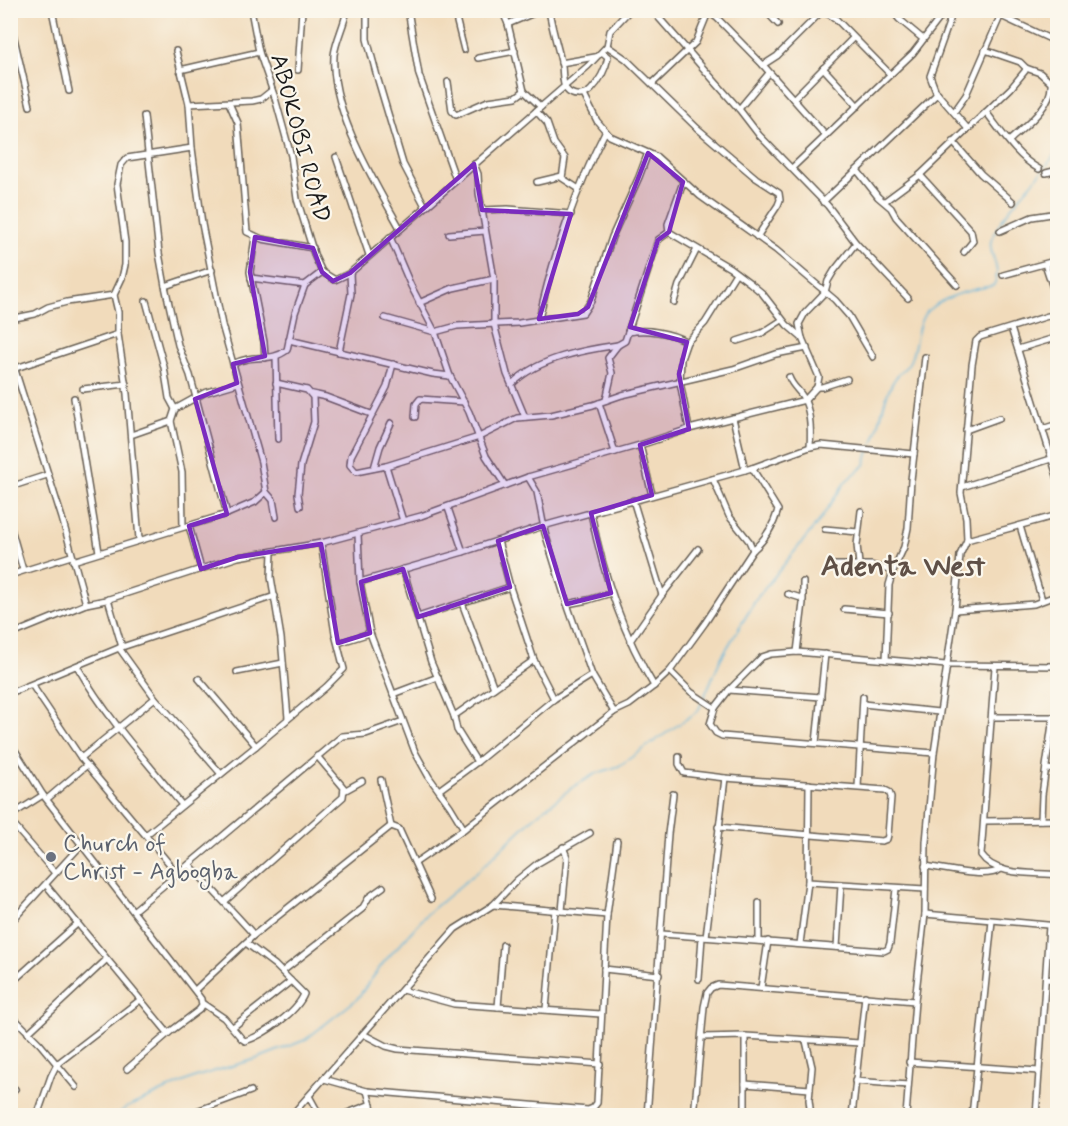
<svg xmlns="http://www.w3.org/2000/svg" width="1068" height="1126" viewBox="0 0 1068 1126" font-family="Mynerve,sans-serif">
<rect width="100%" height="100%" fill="#fbf7ec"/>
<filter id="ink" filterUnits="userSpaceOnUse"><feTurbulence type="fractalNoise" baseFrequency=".0167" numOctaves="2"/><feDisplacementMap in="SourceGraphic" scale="12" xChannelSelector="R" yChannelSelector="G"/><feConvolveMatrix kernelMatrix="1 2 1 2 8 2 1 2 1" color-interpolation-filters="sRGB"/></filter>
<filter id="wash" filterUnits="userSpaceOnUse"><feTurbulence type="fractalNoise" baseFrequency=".008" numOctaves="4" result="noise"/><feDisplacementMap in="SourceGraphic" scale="24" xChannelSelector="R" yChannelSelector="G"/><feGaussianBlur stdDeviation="1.35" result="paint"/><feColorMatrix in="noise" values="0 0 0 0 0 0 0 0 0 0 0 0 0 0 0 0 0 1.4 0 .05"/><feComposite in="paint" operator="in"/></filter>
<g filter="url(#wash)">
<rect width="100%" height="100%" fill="#f1dbbb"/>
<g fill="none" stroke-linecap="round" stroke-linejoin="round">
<g stroke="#5db3d9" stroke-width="1.5">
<path d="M871 447C881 427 881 402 893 382 897 374 906 369 910 361 916 348 916 333 921 321 929 299 972 289 993 286 1004 268 987 253 991 241 1005 205 1039 182 1058 149"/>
<polyline points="115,1116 126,1108 195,1077 256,1059 305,1040 357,999 384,962 427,914 479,870 532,819 570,789 595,774 619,766 698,711 721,658 757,598 820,520 846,481 865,465 869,451"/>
</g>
</g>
</g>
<g filter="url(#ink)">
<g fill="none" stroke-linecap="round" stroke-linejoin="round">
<g stroke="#675f54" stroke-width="8">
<g id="minor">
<polyline points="52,10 69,91"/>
<polyline points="251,10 259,52 275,98 291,156 297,199 315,257 322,272"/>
<path d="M347 10C344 26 336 40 334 55 330 110 374 181 400 228"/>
<polyline points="367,10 367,39 378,80 403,164 425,206"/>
<polyline points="408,10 419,75 456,180"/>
<polyline points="454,10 464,50"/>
<polyline points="502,10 508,24 524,91 541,107"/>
<path d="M549 10C552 30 558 47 562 66 563 73 562 84 566 89 572 97 584 97 591 90 599 82 606 69 608 57L602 52"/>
<polyline points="652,10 739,109 759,135 828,206 856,243 908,298"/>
<polyline points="765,10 778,24"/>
<polyline points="821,10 835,18 890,74"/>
<polyline points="892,10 899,19 923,39"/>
<polyline points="951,10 951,17 930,76 936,92 968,129"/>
<polyline points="709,12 717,18 763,65 826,136"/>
<polyline points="1001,16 1048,38"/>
<polyline points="10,21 30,106"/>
<polyline points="508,24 541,10"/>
<polyline points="607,46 626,59 697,128 756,178 779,193 780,200 778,205 757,237"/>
<polyline points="176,51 189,104 192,148 202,224 222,325 261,462 266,492 273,500 276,517"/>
<polyline points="478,58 515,51"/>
<polyline points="561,63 595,57"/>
<polyline points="763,65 777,56 822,11"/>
<polyline points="823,68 858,106"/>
<polyline points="180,70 259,52"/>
<polyline points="298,70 302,10"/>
<polyline points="448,82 452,111 456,115 488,101 516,97 524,91"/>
<polyline points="652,84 696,42 709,10"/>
<polyline points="584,95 597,121 610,136 657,157 700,196 776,250 835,300 849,316 873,357"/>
<polyline points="793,99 853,38"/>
<polyline points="229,103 238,123 247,232 262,239 313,248"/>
<polyline points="189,104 252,101 261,99 271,91"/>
<polyline points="739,109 769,73"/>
<polyline points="536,111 547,123 554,143 565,158 562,178 579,189"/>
<polyline points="954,112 966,95 1003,10"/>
<path d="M986 112C1001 131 1017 157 1039 169"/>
<polyline points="144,116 159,253 165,286 178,345 190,375 227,514"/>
<path d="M1010 140C1025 126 1053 106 1051 83L1040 73 1026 68"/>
<polyline points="953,142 981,174 1013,202"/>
<polyline points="336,157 369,255"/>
<polyline points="474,164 478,174 479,193 494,279 494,324 507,374 525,417"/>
<polyline points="792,168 913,53 946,10"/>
<polyline points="857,170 878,197 891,208 896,217 957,285"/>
<polyline points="1057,170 1058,158"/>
<polyline points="1046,173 1058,170"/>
<polyline points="920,175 971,231 973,241 964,252"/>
<polyline points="537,182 562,176"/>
<polyline points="885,201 920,175 1011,88 1025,71 1026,68 1020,62 985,50"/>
<polyline points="823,202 938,93"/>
<polyline points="482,210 508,209 571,214"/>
<polyline points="1000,231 1032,217 1058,213"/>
<polyline points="669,232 730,268 750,283 762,293 787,325 802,338"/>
<polyline points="669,232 668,224 683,182"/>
<polyline points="449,234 485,231"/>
<polyline points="255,237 250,272 264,342 265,358"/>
<polyline points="390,237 411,286 435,332 450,376 469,412 486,456 505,485"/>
<polyline points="1045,264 1058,303"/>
<polyline points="1003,275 1058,260"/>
<polyline points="251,278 305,285"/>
<polyline points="165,286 212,270"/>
<polyline points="146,301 164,367 169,398 175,409"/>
<polyline points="674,302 679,285 697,249"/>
<polyline points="419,303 453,288 494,279"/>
<polyline points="385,318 435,332 457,326 519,323 583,313 591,301 612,237 639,177 648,153"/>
<polyline points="10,319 35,314 48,307 67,302 114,295"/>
<path d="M539 319C552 259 577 186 605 132"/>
<polyline points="1011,328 1058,479"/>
<path d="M628 332C647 329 670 332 687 342"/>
<polyline points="289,340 433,374 450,376"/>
<polyline points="737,341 762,333 782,320"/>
<polyline points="1018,349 1058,337"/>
<polyline points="339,352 351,294 350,273"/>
<polyline points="10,354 62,518 86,604"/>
<polyline points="276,357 278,439"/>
<path d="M233 364C253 353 271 363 287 350L295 313 305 285 322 272 335 280 350 273 588 66 607 46 610 31 630 10"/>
<polyline points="393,364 387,387 351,456 350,465 356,472 386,466 479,437 517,418 551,415 593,405 622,395 733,369 776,354 807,348"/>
<polyline points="10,370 118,334"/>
<path d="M789 377C792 386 799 390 803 397 811 411 811 432 810 447"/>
<polyline points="276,383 307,390 313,397 314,422 301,465 298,494 300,506"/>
<path d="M513 383C539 358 583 350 618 345"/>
<polyline points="817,387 822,387 847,379"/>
<polyline points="83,389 126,384"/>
<polyline points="312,394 326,397 371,414"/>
<polyline points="74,398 99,552"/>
<polyline points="606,400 612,373 608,358 618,345 625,341 658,240 669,232"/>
<polyline points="599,403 615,452"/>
<polyline points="415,417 416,404 420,399 464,402"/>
<polyline points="733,418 745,470"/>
<polyline points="689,429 680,382 681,359 687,342 705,323 736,273"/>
<polyline points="1042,429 1058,424"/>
<polyline points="966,430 999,418"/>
<polyline points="131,435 171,421"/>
<polyline points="640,445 689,429 805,400 817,387 819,377 802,338 799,324 805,313 825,292 828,281 834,271 856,243"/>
<polyline points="386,466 403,521"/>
<polyline points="374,468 380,447 391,423"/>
<polyline points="528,477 537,492 545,533 567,604 592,675 614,712"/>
<polyline points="713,479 729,516 749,541 753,550"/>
<polyline points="10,487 47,475"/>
<polyline points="962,487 1051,459"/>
<polyline points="448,508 463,552"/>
<path d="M591 513C603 574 622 633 654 686"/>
<polyline points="10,525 23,570"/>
<polyline points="189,526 201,569"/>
<polyline points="1020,526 1042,600"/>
<polyline points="183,527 182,472 171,421 175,409 204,393 238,383"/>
<polyline points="825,529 858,532"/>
<polyline points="358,534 360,582 370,633 415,752 429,777 450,806 464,829"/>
<polyline points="139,539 127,394 118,334 118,312 114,295 122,278 125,265 125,242 117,184 121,165 127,158 192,148"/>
<polyline points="967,540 966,518 961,493 972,365 976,341 980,337 1048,316 1055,317 1058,323"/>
<polyline points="498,541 510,587 534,660 554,699"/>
<polyline points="272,552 271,577 281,638 288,718"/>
<polyline points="73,561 227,514 255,502 266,492"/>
<polyline points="859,564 857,545 861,511"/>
<polyline points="835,565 871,565 893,571"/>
<polyline points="403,569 431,662 454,716 457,730 477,762"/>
<polyline points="10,575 71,556"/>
<polyline points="360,582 463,552 543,526 752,468 810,447 821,445 914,454"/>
<polyline points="788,594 801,598 803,603 797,652"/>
<polyline points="662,595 698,549"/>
<polyline points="108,599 122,647"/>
<polyline points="803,600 803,582"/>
<polyline points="462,603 494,688"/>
<polyline points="567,604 588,600 611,593"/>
<polyline points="844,609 889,613"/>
<polyline points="955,610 1034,604 1058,595"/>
<polyline points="418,617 510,587"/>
<polyline points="10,635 86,604 106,600 238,557 321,543"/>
<polyline points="630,641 662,595 633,500"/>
<polyline points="338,643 370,633"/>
<polyline points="119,648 155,698 221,774"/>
<polyline points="886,660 889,585 893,571 904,547 908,528 911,480 925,357"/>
<path d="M77 666C106 717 145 760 182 805"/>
<path d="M995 667 981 855C996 877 1034 872 1058 875"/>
<polyline points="670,671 691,692 715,708 729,690 762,657 771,654 797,652 946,665 1058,666"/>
<polyline points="237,672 283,663"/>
<polyline points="199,679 256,746"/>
<polyline points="32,685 81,758 177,873"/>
<polyline points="729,690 821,697"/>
<polyline points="10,693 119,648 275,596"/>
<polyline points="393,694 438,677"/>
<polyline points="863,704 939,712"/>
<polyline points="715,708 710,724 716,733 722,736 934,753"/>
<polyline points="454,716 534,660"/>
<polyline points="992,717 1058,717"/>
<polyline points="10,742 43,795 201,999 202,1006 199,1010 171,1031 127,1069"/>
<polyline points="816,743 825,654"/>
<polyline points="679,757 679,764 684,773 725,778 885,790 889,792 891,797 888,835 887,839 882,841 718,827"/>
<polyline points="81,758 155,698"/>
<polyline points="1046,769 1058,770"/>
<polyline points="381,780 391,826"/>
<polyline points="858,787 863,697"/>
<polyline points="439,790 477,762 554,699 592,675"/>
<polyline points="344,791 362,781"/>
<polyline points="47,799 87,765"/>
<polyline points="10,816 43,795"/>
<polyline points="1041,820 1042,795 1053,717"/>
<polyline points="10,821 55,873"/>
<polyline points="984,821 1058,820"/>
<polyline points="147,834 256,746 326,687 344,669 335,634 321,543 421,516 528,477 640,445 652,495"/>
<path d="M415 863 464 829 614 712 629 705 654 686 670 671 705 623 753 550C766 539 773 527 778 510L752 468"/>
<path d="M190 865C211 889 233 911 254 935"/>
<path d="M925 866C943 868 987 880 1001 869"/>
<polyline points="808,882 925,889"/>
<polyline points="46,885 168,1033"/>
<polyline points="225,901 343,797 344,788 317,756"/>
<polyline points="493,905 607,915"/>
<polyline points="133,911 342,736 366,734 403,721"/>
<polyline points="562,911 567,857 563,847"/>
<polyline points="925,914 1058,926"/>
<polyline points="10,923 82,844"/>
<polyline points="662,934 884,951 888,949 890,943 896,889"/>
<polyline points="706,937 725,778"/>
<polyline points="759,941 759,903"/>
<polyline points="800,944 808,882 809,784"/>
<polyline points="837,947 841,885"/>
<polyline points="604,969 659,975"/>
<polyline points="283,971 362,909 369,897 383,887"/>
<polyline points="699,979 702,937"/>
<polyline points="1046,979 1058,980"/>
<polyline points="10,984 77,924"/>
<polyline points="761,988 768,941"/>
<polyline points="195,990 254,935 391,826 399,829 431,899"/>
<polyline points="402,990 454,1004 601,1014"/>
<path d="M202 1003 224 1018 242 1039 245 1041C264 1035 297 1012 304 994L275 965 246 943"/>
<polyline points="498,1007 503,945"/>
<polyline points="546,1009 555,910"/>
<polyline points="10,1014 40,1044 76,1087"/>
<polyline points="233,1027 291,981"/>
<polyline points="28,1033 106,960"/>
<polyline points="363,1034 386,1046 398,1049 600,1064"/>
<polyline points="702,1037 745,1036 860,1043"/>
<polyline points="806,1041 812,1067 809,1100 811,1116"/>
<polyline points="909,1062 1039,1071"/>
<polyline points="324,1079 367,1091 588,1110 593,1108 597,1103 607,915 617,841"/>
<polyline points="855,1081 908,1085"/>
<polyline points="745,1084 810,1089"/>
<polyline points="367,1091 374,1116"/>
<polyline points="10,1093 15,1089"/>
<polyline points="309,1096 320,1116"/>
<polyline points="37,1116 51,1076 57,1064 140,1000"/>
<polyline points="183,1116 251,1091"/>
<polyline points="291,1116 455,929 493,905 517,880 538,863 590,833"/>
<polyline points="340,1116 371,1104"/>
<polyline points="647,1116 668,834 673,794"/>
<polyline points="694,1116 704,1007 707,993 711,988 718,985 915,1001"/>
<polyline points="745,1116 745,1036"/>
<polyline points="852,1116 865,996"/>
<polyline points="906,1116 915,1001 925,914 926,842 934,753 955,610 960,555 967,540 974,538 1058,515"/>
<polyline points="972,1116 992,921"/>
<polyline points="1036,1116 1049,926"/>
</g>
</g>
<use href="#minor" stroke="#fff" stroke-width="5"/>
</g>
</g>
<path fill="#7b2cbf" fill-opacity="0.2" stroke="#7b2cbf" stroke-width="4.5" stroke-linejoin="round" d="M648 153 683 182 669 232 658 240 630 327 687 342 679 374 689 429 640 445 652 495 591 513 611 593 567 604 543 526 498 541 510 587 418 617 403 569 361 582 370 633 338 643 321 544 238 557 201 569 189 526 227 514 195 399 237 383 233 364 265 356 250 272 255 237 313 248 322 272 333 281 350 273 474 164 482 210 571 214 539 319 578 314 588 307Z"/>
<circle fill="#6b7280" stroke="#fbf7ec" stroke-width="2" cx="51" cy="857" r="6"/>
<g text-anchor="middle" stroke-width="4.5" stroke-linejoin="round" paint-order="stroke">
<g font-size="24" fill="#1c1c1c" stroke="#fbf7ec">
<text transform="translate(301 138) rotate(75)" y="8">ABOKOBI ROAD</text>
</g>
<g font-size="24" fill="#5b616d" stroke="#fbf7ec" text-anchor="start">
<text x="63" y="851">Church of<tspan x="63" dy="28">Christ - Agbogba</tspan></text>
</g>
<g font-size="30" font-weight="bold" fill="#5f5047" stroke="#fbf7ec">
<text x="903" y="575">Adenta West</text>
</g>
</g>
<rect width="1068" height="1126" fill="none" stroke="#fbf7ec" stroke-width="36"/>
</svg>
